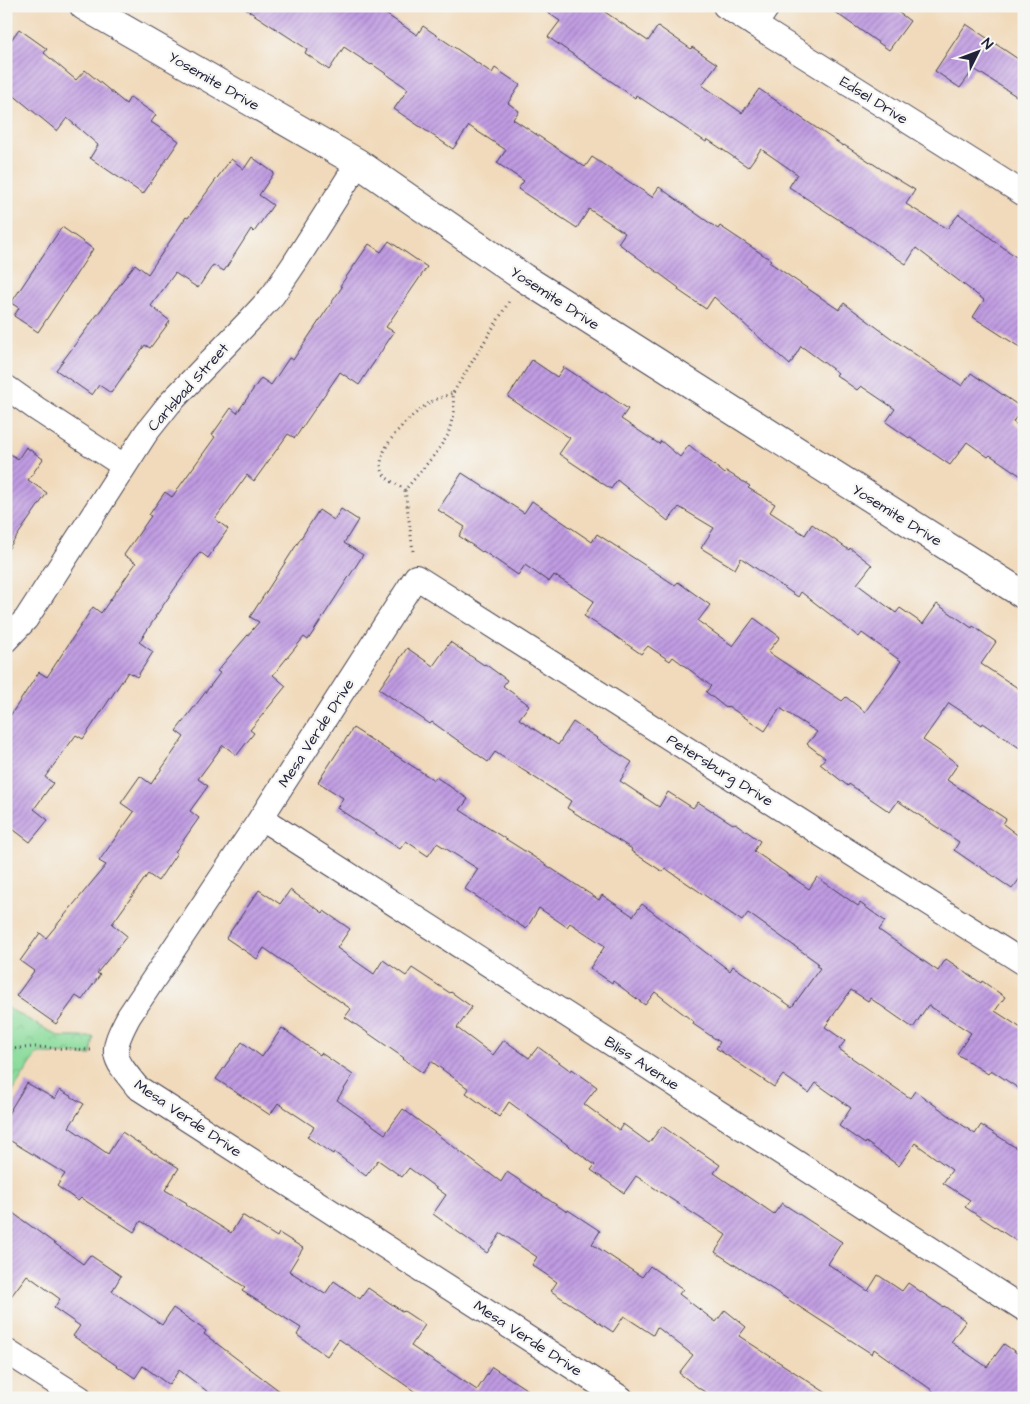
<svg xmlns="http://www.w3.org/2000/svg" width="1030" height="1404" viewBox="0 0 1030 1404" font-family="'Architects Daughter',sans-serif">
<defs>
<pattern id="park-crowns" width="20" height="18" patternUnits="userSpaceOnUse" patternTransform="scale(1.25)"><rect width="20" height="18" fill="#8bdc9c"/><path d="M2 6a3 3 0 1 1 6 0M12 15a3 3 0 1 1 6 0" fill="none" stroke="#78bc87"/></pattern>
<pattern id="building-hatch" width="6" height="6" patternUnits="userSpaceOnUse" patternTransform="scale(1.25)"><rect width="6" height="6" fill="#c09be2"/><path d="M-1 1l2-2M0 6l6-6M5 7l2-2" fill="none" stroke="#9c7eb8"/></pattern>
</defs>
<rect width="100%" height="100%" fill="#f6f6f2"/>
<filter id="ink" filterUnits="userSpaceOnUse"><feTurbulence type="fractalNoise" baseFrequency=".02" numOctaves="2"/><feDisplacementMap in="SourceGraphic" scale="10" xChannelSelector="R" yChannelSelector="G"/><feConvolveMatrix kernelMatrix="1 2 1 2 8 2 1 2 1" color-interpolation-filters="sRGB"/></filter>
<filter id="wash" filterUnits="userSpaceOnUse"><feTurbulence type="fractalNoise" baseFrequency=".0096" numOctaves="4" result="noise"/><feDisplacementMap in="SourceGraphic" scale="20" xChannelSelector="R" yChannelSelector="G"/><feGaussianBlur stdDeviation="1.12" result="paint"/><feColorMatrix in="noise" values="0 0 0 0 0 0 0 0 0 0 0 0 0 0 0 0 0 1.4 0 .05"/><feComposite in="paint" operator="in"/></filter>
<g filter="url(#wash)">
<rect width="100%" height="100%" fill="#f1dabb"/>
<polygon fill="url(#park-crowns)" stroke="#567f6c" points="6,1007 60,1037 94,1037 91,1055 37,1054 6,1102"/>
<g id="blocks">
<g fill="url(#building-hatch)">
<polygon points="241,6 374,6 417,35 423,26 492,73 495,68 520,85 508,103 519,111 513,119 585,167 592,157 652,197 659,187 718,229 720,226 771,260 769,262 839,310 844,303 891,338 962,386 971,373 1022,408 1013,422 1024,430 1024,478 990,455 988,457 967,442 950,465 909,437 909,438 886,422 895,409 861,386 857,390 836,375 838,373 801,346 790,365 714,297 706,309 678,290 679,288 618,243 625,233 589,209 577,228 518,189 524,181 497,163 506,150 469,126 453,149 394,109 408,89 372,64 371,65 344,47 329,70 305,53 307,49"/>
<polygon points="538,6 596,6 648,41 658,26 691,49 692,47 717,64 702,85 742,113 759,89 843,146 844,145 892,176 915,190 906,204 947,229 959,214 1024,263 1024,350 973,317 984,300 916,248 906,264 789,187 797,174 761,149 748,167 707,139 706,142 636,95 635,98 548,37 560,21"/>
<polygon points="826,6 890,6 910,21 889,50"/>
<polygon points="966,24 1024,63 1024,101 974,69 960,88 935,71"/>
<polygon points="19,29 47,49 44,53 76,80 85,70 126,104 130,97 156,115 151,122 179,141 143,194 90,158 98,145 67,118 57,131 6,89 6,47"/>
<polygon points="252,157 274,173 259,195 273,205 254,232 251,229 224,271 213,265 198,288 175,273 151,306 170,321 150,348 145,345 111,393 99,385 92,395 56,370 135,264 148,274 186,217 188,218 231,159 244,169"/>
<polygon points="62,227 93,249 38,332 14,316 19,308 11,303"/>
<polygon points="389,241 427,267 386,327 394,332 359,385 340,372 295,438 288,434 254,481 247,475 215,519 228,529 208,558 200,552 155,617 156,617 139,642 153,652 137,677 128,672 83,739 76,735 45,777 53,783 34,809 48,820 30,842 6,824 6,722 39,672 47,677 93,607 101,613 136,563 124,555 151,516 149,515 165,492 172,497 215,437 212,435 231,408 237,413 261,378 271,385 289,358 293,360 342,287 340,286 369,244 381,252"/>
<polygon points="532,360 557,377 564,367 602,392 602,391 628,409 621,419 659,444 661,441 680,457 689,445 725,474 726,471 750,486 748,488 775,504 770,512 805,535 812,524 849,550 850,548 872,565 857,584 896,613 900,608 923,624 937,604 972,628 973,626 996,642 981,664 1024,692 1024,751 983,723 982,725 949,703 923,740 958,764 947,780 1006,819 1003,824 1024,840 1024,873 1012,889 979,866 979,867 954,850 959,842 898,801 890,812 849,784 848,786 820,764 825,758 807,744 817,732 780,708 765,731 728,706 726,708 706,692 711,686 673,657 670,661 648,646 641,654 608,631 584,616 594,601 554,575 549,582 525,565 518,575 483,551 482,552 459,536 465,527 438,510 462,473 524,513 532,501 592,542 597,534 675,585 678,582 710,605 698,621 733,646 754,618 780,637 768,652 842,701 846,697 865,712 901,661 862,633 859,637 801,592 798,597 741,558 735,569 701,548 714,528 679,507 668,521 617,480 611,489 559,454 570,438 508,397"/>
<polygon points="26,447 43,459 28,480 47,493 6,552 6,451 18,459"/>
<polygon points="341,509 358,520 344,543 363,555 308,640 304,637 273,675 286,686 250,730 254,733 237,755 223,745 198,779 208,786 190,811 199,818 175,852 177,853 158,881 148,874 112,924 127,936 97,973 100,975 82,1000 76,996 56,1024 16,996 34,971 20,961 40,933 46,938 106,865 99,861 134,812 121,803 140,776 151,784 184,737 176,731 220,673 217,671 259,622 250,617 319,510 334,520"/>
<polygon points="450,642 484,665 485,664 507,680 503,686 529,705 519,719 558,745 573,722 597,738 596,739 632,762 620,781 659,807 668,792 693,808 698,802 733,824 735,823 760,841 754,851 809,889 817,877 858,906 860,903 885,921 879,930 938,971 946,959 981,983 982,981 1005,997 995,1011 1024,1030 1024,1092 991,1070 988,1074 957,1054 971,1033 928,1005 913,1028 870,998 868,1001 851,990 825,1027 845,1041 839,1049 910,1098 915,1091 975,1134 981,1125 1024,1153 1024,1246 965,1207 970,1200 943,1183 952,1170 915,1143 899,1166 866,1142 865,1144 839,1126 851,1108 816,1083 809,1093 783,1075 774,1087 716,1048 720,1042 693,1024 694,1022 655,992 645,1005 613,981 612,983 590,968 605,946 570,923 567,927 539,908 526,929 465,889 478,869 437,843 428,856 406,841 400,849 337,808 343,798 318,782 353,728 434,780 436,777 468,799 460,810 534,857 599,900 602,895 633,916 642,904 730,971 733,966 792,1007 820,968 816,966 818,963 748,913 742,921 665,868 663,872 631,851 632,849 567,808 571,801 495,752 488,762 432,722 430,724 379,689 407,648 433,666"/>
<polygon points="259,890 280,904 290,890 323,913 324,911 350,929 337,948 374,974 383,960 406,976 412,968 450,993 451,992 472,1007 457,1028 493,1055 504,1040 529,1058 538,1047 571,1071 572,1069 597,1087 584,1104 619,1130 623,1124 649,1143 662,1126 697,1151 698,1150 720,1165 714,1173 774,1214 782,1203 842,1242 828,1264 868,1291 878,1275 902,1291 908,1283 943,1307 944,1306 966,1321 951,1342 987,1367 1004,1344 1024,1358 1024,1398 943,1398 874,1349 872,1354 715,1252 726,1235 636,1176 624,1193 591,1170 595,1165 509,1102 499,1117 466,1093 469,1089 431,1061 423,1073 403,1059 404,1058 345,1017 351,1009 264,948 257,959 226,938"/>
<polygon points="282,1028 320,1055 321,1053 353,1075 337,1100 385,1134 403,1109 501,1182 507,1172 567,1212 568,1210 600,1231 592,1244 642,1277 650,1266 683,1289 679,1294 716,1322 725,1310 746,1327 739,1336 834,1398 716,1398 700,1389 679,1373 693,1355 657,1327 653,1335 624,1316 613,1332 551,1291 557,1282 532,1265 537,1257 501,1233 487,1253 433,1214 446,1195 409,1168 402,1177 378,1160 366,1176 334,1152 333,1154 307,1137 314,1127 278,1103 270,1115 216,1079 242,1042 262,1057"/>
<polygon points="27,1083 55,1099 60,1090 84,1104 69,1127 108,1154 122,1132 155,1154 155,1153 179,1168 165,1190 187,1203 186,1205 231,1233 242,1215 277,1237 279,1233 303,1248 289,1271 325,1294 334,1281 360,1299 368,1288 403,1312 404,1311 425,1325 411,1346 477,1390 492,1367 540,1398 424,1398 339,1339 327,1356 297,1335 301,1328 242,1291 245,1287 189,1251 141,1221 134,1232 81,1198 78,1201 57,1186 65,1174 6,1138 6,1117"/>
<polygon points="6,1208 83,1264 90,1255 121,1276 112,1291 162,1325 173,1308 206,1331 204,1334 289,1398 216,1398 179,1370 169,1385 143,1366 135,1378 73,1336 80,1326 54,1308 60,1299 27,1275 6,1303"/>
</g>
</g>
</g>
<g filter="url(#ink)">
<use href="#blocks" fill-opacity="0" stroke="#413e4e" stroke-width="1"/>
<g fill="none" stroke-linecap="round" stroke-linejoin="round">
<g stroke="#413e4e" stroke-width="26">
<g id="street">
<polyline points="725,6 1024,194"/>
<polyline points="755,25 768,6"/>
<polyline points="6,387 37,409 124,466"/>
<polyline points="6,640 26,619 146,433 169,404 249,321 273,295 294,264 358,163"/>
<polyline points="261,818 1024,1309"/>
<polyline points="6,1351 80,1398"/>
<path d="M621 1398 137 1087C112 1056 109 1053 129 1016L261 818 416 577 1024 963"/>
</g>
</g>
<g stroke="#413e4e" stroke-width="30">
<polyline id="secondary" points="84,6 358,163 524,278 1024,595"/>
</g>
<g stroke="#413e4e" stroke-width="3" stroke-dasharray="1 4" stroke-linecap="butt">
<path d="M405 490C400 486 391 482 386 477 366 454 413 413 431 402 438 398 446 396 453 393"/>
<polyline points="413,551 405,490 436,453 448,435 454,412 453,393 510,300"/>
<polyline points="6,1046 10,1049 34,1047 92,1050"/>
</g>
<use href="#street" stroke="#fff" stroke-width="24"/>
<use href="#secondary" stroke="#fff" stroke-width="28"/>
</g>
</g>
<g text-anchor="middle" stroke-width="4.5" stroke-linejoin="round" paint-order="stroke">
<g font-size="15" fill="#22223b" stroke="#f6f6f2">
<text transform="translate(214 81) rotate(30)" y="5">Yosemite Drive</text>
<text transform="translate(874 100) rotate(32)" y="5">Edsel Drive</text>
<text transform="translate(555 298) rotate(33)" y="5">Yosemite Drive</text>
<text transform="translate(188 387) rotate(-48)" y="5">Carlsbad Street</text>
<text transform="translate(897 515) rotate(32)" y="5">Yosemite Drive</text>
<text transform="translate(316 733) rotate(-57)" y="5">Mesa Verde Drive</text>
<text transform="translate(720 770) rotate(32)" y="5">Petersburg Drive</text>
<text transform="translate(642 1063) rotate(33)" y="5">Bliss Avenue</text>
<text transform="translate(188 1118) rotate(34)" y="5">Mesa Verde Drive</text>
<text transform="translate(528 1338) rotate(33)" y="5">Mesa Verde Drive</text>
</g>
</g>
<rect width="1030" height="1404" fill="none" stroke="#f6f6f2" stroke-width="25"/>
<g transform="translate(978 52) rotate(48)" stroke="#f6f6f2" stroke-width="4" paint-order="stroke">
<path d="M0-4L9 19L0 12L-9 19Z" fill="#22223b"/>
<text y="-8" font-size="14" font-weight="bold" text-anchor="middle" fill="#22223b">N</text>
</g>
</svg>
